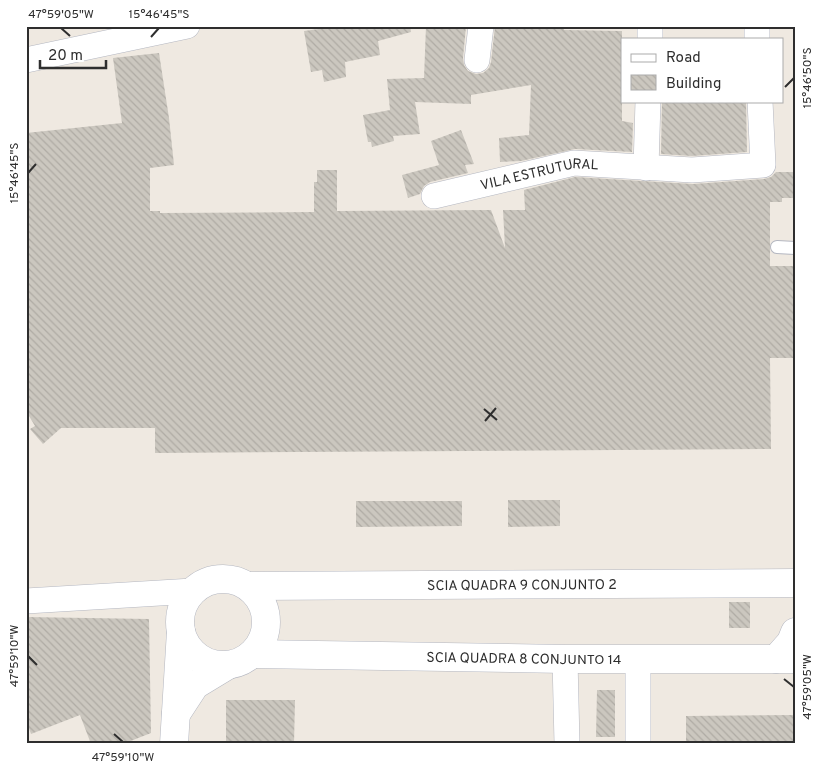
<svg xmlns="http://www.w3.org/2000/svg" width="821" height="770" viewBox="0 0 821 770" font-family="Overpass,sans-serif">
<defs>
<pattern id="building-back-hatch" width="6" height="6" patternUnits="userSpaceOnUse" patternTransform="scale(1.25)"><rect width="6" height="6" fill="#cbc7bf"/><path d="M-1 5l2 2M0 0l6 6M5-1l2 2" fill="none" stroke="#afaba4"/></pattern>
</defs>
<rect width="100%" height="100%" fill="#efe9e1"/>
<g fill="url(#building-back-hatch)">
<polygon points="341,26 410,26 411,32 378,41 380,55 345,62 346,77 324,82 322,70 311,72 304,31"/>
<polygon points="426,26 466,26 463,58 464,65 468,71 476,74 483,73 489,68 491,62 495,26 564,26 564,30 622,31 622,121 633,123 632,152 575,149 521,161 500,162 499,138 529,135 531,85 471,95 471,104 415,102 420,134 393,136 394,141 372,147 371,142 368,142 363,115 390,110 387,79 424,78"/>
<polygon points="159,53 169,118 174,165 150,168 150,211 160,211 160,213 314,212 314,182 317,182 317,170 337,170 337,211 491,210 505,248 503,210 525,210 524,190 575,177 693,184 764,179 771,177 776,172 795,172 795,198 782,198 782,202 770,202 770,266 795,266 795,358 770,358 771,449 155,453 155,428 61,428 43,444 30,429 35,426 26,411 26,160 28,160 26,133 122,123 113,58"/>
<polygon points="662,101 746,101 747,152 692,156 661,154"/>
<polygon points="461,130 474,164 465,165 468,173 430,182 424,186 420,194 408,198 402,175 439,165 431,141"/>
<polygon points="508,500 560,500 560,526 508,527"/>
<polygon points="356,501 462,501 462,526 356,527"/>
<rect x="729" y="602" width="21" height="26"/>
<polygon points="26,617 149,619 151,733 123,744 91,744 80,715 31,734 26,720"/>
<polygon points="597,690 615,690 615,737 596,737"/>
<polygon points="226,700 295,700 294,744 226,744"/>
<polygon points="795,715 795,744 686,744 686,716"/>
</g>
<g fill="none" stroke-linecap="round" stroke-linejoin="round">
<g stroke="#b4b7c1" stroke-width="14">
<polyline id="lane" points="777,247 795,248"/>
</g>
<g stroke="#b4b7c1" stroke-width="26">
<g id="street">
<polyline points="757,26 757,39"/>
<polyline points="650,39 650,26"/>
<polyline points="26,60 187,26"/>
<polyline points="477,60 481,26"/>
<polyline points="646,168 648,101"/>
<path id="s1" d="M434 196 574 163 692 170 763 165 760 101"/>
<polyline points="26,601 193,591"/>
<polyline points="565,659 567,744"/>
<polyline points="638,659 638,744"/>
</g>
</g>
<g stroke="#b4b7c1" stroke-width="29">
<g id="secondary">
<circle cx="223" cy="622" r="43"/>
<path id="s2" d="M248 586 795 583"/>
<path id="s3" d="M253 654 565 659H795"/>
<polyline points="776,659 791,642 795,632"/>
<polyline points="176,714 195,685 228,665"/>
<polyline points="174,744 181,631"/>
</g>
</g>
<use href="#lane" stroke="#fff" stroke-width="12"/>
<use href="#street" stroke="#fff" stroke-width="25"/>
<use href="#secondary" stroke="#fff" stroke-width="28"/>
</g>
<path fill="none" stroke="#2e2e2e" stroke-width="2" d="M61 28 70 36M151 37 159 28M785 87 794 78M28 173 36 164M484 409 497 420M485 421 496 408M28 656 37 665M784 679 794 687M114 734 123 742"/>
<g text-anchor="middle" stroke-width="5" stroke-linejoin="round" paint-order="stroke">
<g font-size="14" fill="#2e2e2e" stroke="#fff">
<text dy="5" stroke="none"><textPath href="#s1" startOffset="108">VILA ESTRUTURAL</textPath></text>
<text dy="5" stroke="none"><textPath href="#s2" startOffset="274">SCIA QUADRA 9 CONJUNTO 2</textPath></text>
<text dy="5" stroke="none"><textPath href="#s3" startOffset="271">SCIA QUADRA 8 CONJUNTO 14</textPath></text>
</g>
</g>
<rect width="821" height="770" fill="none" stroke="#ffffff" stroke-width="55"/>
<rect x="621" y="38" width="162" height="65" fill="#ffffff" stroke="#ababab"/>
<rect x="631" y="54" width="25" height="8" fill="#ffffff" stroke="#ababab"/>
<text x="666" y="62" font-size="15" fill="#2e2e2e">Road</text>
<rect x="631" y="75" width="25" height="15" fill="url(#building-back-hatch)" stroke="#ababab"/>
<text x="666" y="88" font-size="15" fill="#2e2e2e">Building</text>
<path d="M40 60v8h66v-8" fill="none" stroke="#2e2e2e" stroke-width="2.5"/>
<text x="48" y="60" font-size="15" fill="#2e2e2e" stroke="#ffffff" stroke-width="4" paint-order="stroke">20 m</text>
<rect x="28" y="28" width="766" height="714" fill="none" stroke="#2e2e2e" stroke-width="2"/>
<g font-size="12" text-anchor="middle" fill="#2e2e2e">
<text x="61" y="18">47°59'05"W</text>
<text x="159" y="18">15°46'45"S</text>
<text transform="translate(807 78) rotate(-90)" y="4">15°46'50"S</text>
<text transform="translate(14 173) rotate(-90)" y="4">15°46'45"S</text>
<text transform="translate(14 656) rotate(-90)" y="4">47°59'10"W</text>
<text transform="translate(807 687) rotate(-90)" y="4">47°59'05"W</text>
<text x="123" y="761">47°59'10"W</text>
</g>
</svg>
